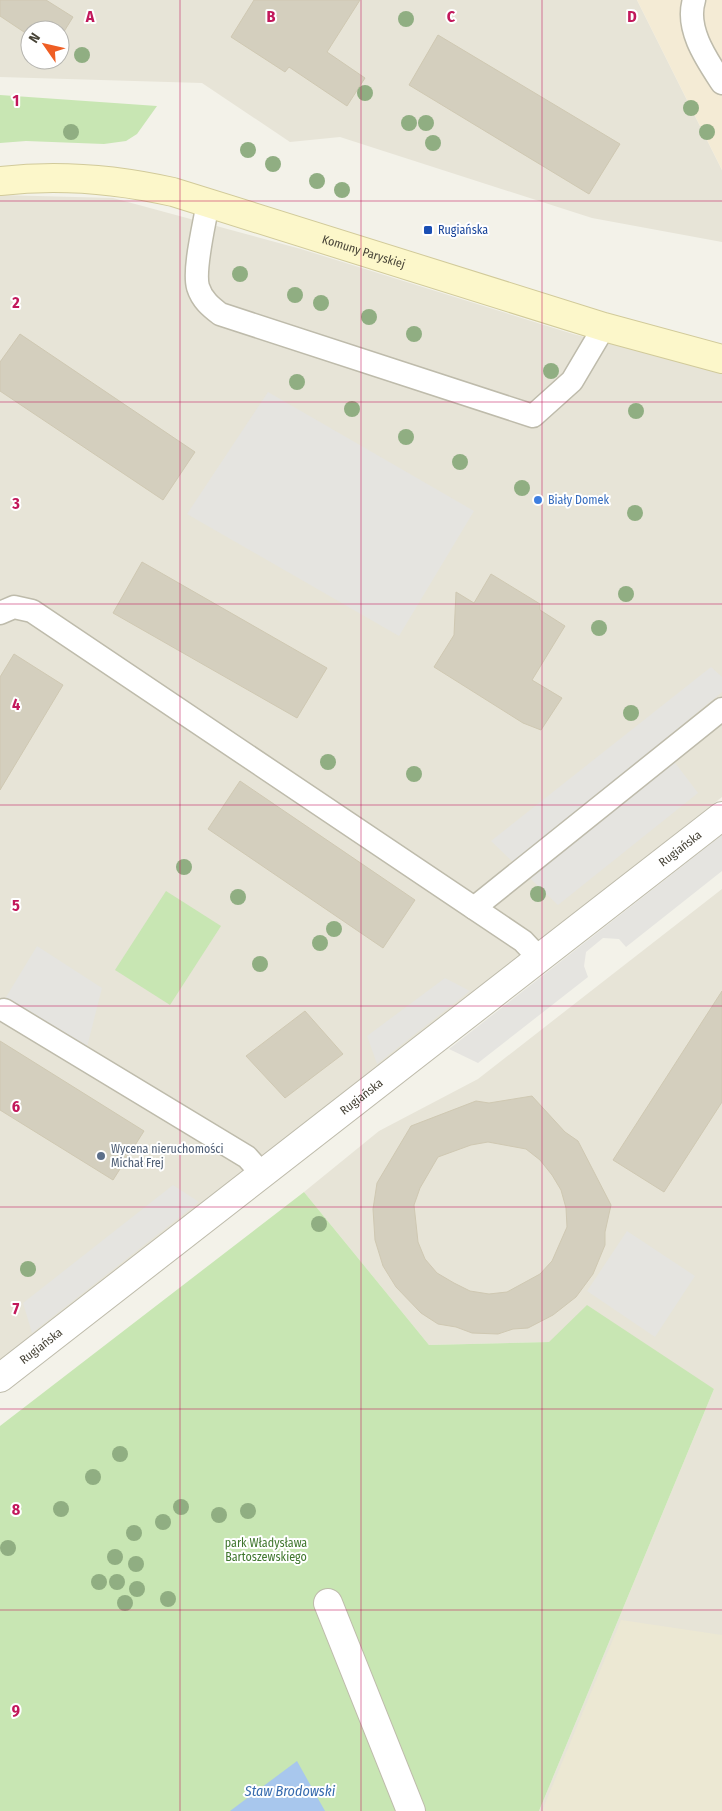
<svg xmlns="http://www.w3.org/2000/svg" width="722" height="1811" viewBox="0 0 722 1811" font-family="'Fira Sans Condensed',sans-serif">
<rect width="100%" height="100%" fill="#f3f2e9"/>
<g fill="#e7e4d7" fill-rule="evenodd">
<path d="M0 0H637L722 170V242L592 218 340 137 290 142 202 83 0 77ZM30 30H60V60H30Z"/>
<polygon points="0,195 113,198 301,249 573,334 722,372 722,797 0,1365"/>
<polygon points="722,889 722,1811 539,1811 714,1389 549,1342 429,1345 304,1192 379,1131 478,1079"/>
</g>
<polygon fill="#f4ebd5" points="637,0 722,0 722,170"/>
<polygon fill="#ece8d3" points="621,1620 722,1635 722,1811 542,1811"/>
<g fill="#c8e6b3">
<polygon points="0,95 157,106 137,134 126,141 104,144 26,141 0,143"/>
<polygon points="166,891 221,926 170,1005 115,970"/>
<polygon points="304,1192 429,1345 549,1342 587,1305 714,1389 539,1811 0,1811 0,1426"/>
</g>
<g fill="#e5e4e0">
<polygon points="268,392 474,511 399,636 187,514"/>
<polygon points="711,667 722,677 722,692 660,743 698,793 558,905 491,841"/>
<polygon points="722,835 722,871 626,947 619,939 603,938 586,952 584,966 588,977 478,1063 449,1049"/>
<polygon points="37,946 102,988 84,1059 0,1007"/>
<polygon points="445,978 470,991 377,1064 367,1036"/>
<polygon points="173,1185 199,1202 32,1333 23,1303"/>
<polygon points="627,1231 695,1276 655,1337 587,1291"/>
</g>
<polygon fill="#a8c7ed" points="297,1761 325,1811 230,1811"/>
<g fill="#d4cfbe" stroke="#cfc8b2" fill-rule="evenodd">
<polygon points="0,0 46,0 73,17 60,38 60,30 30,30 30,36 0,16"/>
<polygon points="254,0 360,0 327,52 365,78 347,106 289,67 285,72 231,37"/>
<polygon points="438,35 620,144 589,194 409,85"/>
<polygon points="20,334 195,452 163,500 0,391 0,362"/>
<polygon points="142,562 327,668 297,718 113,613"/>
<polygon points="491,574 540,604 540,610 565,626 532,680 562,698 541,730 523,723 434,667 454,635 456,592 474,603"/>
<polygon points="14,654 63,685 0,790 0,677"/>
<polygon points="240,781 415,900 383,948 208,829"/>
<polygon points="722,991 722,1102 664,1192 613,1160"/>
<polygon points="305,1011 343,1054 285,1098 246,1056"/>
<polygon points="0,1041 144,1131 113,1180 0,1110"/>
<path d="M532 1096 565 1132 578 1141 611 1205 605 1232V1245L593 1274 576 1297 553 1315 528 1328 513 1329 498 1334 472 1333 456 1327 438 1324 421 1313 396 1287 383 1266 375 1240 373 1209 377 1183 411 1126 476 1101 489 1103ZM488 1142 526 1149 540 1160 552 1175 561 1190 566 1208 567 1227 552 1261 540 1274 507 1292 489 1294 470 1291 454 1283 437 1273 425 1259 418 1242 414 1205 420 1188 438 1157 471 1145Z"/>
</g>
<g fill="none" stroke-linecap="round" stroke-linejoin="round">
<g stroke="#bebbab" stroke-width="25">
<g id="lane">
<path d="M694 0C685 29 707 60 722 83"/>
<path d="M208 202C205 222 193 269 198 287 202 300 211 307 220 314L533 416 572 381 604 327"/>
<polyline points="0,613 14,607 32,611 474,908 523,941 539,958"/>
<polyline points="474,908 722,709"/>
<polyline points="4,1010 247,1157 263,1175"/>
</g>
</g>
<g stroke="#bebbab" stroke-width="30">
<g id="street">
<path id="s1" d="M0 1378 722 816"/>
<polyline points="328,1603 411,1811"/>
</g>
</g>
<g stroke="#d1ca9a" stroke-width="30">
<g id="secondary">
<path id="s2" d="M0 181C59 174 116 179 173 192L604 327 722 359"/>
</g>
</g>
<use href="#lane" stroke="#fff" stroke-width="22"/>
<use href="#street" stroke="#fff" stroke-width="28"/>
<use href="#secondary" stroke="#fcf7ca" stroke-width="28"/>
</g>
<g fill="#90ae82">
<circle cx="406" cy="19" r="8"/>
<circle cx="82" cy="55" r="8"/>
<circle cx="365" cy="93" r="8"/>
<circle cx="691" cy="108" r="8"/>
<circle cx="409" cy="123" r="8"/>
<circle cx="426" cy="123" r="8"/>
<circle cx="71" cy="132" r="8"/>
<circle cx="707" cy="132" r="8"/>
<circle cx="433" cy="143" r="8"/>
<circle cx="248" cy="150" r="8"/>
<circle cx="273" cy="164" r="8"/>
<circle cx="317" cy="181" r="8"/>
<circle cx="342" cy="190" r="8"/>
<circle cx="240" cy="274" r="8"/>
<circle cx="295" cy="295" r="8"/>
<circle cx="321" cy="303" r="8"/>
<circle cx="369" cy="317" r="8"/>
<circle cx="414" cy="334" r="8"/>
<circle cx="551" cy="371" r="8"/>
<circle cx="297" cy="382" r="8"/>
<circle cx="352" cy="409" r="8"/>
<circle cx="636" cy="411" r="8"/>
<circle cx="406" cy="437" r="8"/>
<circle cx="460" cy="462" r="8"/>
<circle cx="522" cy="488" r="8"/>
<circle cx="635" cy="513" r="8"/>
<circle cx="626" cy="594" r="8"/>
<circle cx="599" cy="628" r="8"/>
<circle cx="631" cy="713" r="8"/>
<circle cx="328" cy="762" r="8"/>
<circle cx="414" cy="774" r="8"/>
<circle cx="184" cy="867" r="8"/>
<circle cx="538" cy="894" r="8"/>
<circle cx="238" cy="897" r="8"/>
<circle cx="334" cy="929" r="8"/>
<circle cx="320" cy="943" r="8"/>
<circle cx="260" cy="964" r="8"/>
<circle cx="319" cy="1224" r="8"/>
<circle cx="28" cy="1269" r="8"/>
<circle cx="120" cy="1454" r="8"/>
<circle cx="93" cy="1477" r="8"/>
<circle cx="181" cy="1507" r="8"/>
<circle cx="61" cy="1509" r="8"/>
<circle cx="248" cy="1511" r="8"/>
<circle cx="219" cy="1515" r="8"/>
<circle cx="163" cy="1522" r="8"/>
<circle cx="134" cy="1533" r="8"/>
<circle cx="8" cy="1548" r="8"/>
<circle cx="115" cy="1557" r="8"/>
<circle cx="136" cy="1564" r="8"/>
<circle cx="99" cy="1582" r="8"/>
<circle cx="117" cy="1582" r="8"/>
<circle cx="137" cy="1589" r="8"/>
<circle cx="168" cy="1599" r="8"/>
<circle cx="125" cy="1603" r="8"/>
</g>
<path fill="none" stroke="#c2185b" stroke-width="1" stroke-opacity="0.55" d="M180 0V1811M361 0V1811M542 0V1811M0 201H722M0 402H722M0 604H722M0 805H722M0 1006H722M0 1207H722M0 1409H722M0 1610H722"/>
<rect fill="#1a4fb4" stroke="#fff" stroke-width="2" x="423" y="225" width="10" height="10" rx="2.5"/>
<circle fill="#3f7fe0" stroke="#fff" stroke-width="2" cx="538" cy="500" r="5"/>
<circle fill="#5c6f8a" stroke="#fff" stroke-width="2" cx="101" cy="1156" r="5"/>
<g text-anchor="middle" stroke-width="4" stroke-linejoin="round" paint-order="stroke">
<g font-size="12" fill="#164399" stroke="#fff" text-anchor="start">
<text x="438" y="234">Rugiańska</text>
</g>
<g font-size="12" fill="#474337" stroke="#fff">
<text dy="4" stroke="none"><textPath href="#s2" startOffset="374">Komuny Paryskiej</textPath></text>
<text dy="4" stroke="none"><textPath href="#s1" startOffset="862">Rugiańska</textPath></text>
<text dy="4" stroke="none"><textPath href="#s1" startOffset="458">Rugiańska</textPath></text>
<text dy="4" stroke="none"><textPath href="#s1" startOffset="52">Rugiańska</textPath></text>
</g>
<g font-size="12" fill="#366cbe" stroke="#fff" text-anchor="start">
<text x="548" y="504">Biały Domek</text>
</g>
<g font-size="12" fill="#4e5e75" stroke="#fff" text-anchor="start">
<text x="111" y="1153">Wycena nieruchomości<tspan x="111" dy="14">Michał Frej</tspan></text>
</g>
<g font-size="12" fill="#3f762d" stroke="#fff">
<text x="266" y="1547">park Władysława<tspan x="266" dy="14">Bartoszewskiego</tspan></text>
</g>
<g font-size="14" font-style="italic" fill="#356aae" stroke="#fff">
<text x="290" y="1796">Staw Brodowski</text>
</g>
</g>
<g font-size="16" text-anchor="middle" font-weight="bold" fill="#c2185b" stroke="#fff" stroke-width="4" stroke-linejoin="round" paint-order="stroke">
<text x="90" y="22">A</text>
<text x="271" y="22">B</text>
<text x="451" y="22">C</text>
<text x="632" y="22">D</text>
<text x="16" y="106">1</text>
<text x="16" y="308">2</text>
<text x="16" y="509">3</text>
<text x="16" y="710">4</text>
<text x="16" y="911">5</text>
<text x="16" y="1112">6</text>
<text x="16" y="1314">7</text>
<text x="16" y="1515">8</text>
<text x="16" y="1716">9</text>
</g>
<g transform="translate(45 45) rotate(304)"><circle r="24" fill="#ffffff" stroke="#b5b4af"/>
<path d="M0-4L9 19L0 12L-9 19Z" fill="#ef5e24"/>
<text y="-8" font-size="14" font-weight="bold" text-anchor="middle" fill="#474337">N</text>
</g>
</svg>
